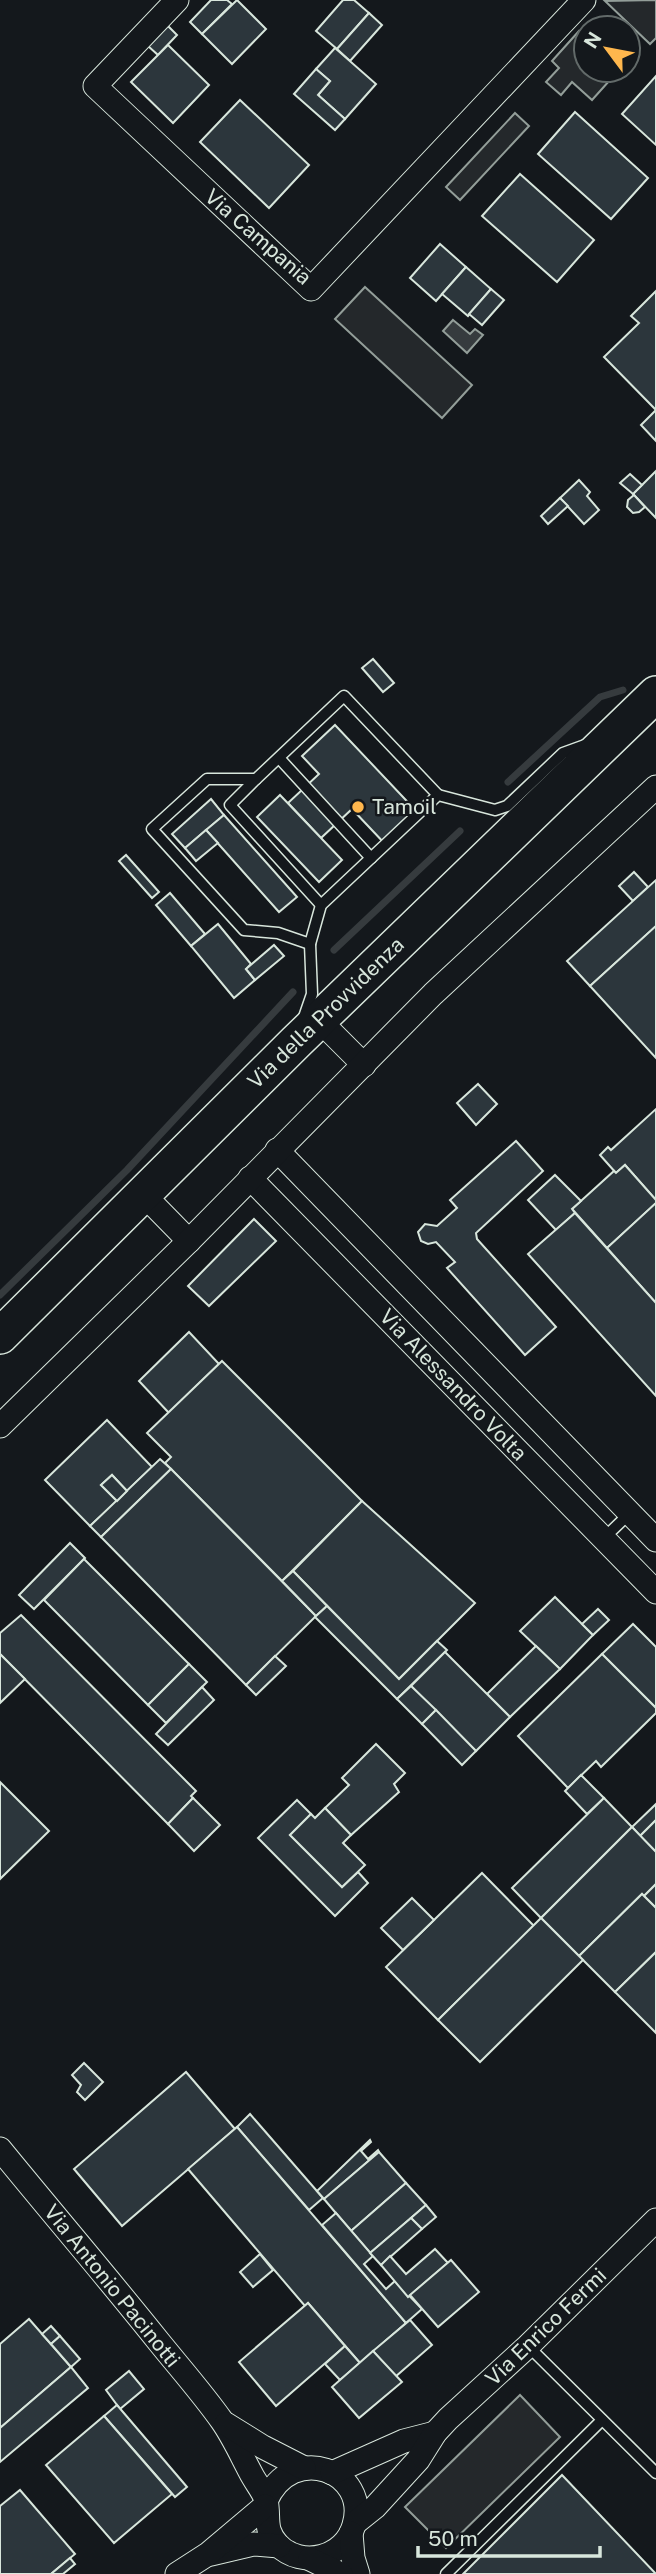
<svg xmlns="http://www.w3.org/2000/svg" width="656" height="2574" viewBox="0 0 656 2574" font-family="'Public Sans',sans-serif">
<rect width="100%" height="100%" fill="#14181c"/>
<g fill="#24282b" stroke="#939e99" stroke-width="2">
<polygon points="656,0 656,38 650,44 605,1"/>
<polygon points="579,31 586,37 586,70 619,70 592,100 572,82 561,95 546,82 559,68 552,61"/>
<polygon points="515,113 529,126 460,200 446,187"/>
<polygon points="365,287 472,385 442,418 335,319"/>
<polygon points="520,2395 560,2437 446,2548 405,2507"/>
</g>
<polygon fill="#363b3e" stroke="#939e99" stroke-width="2" points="453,320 470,334 475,329 483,335 467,353 443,331"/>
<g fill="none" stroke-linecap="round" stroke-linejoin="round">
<g stroke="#363b3e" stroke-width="7">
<polyline points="508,782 600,697 623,690"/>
<polyline points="334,950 460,831"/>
<polyline points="0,1295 127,1170 293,992"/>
</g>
</g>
<g fill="#2c363c" stroke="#d8e6dc" stroke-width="2">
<polygon points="211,0 227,0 232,4 202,34 190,22"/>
<polygon points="237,0 266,29 232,64 202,34"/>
<polygon points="343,0 354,0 369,13 337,49 316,31"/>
<polygon points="369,13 382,25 350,61 337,49"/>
<polygon points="167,25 177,35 158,55 148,46"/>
<polygon points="168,45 209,85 173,123 131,82"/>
<polygon points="335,48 376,84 345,119 318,95 330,81 316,69"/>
<polygon points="316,69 330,81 318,95 345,119 335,130 294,94"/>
<polygon points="656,76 656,145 622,114"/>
<polygon points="240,100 309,165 269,208 200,142"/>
<polygon points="575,112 648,178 611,219 538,154"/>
<polygon points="520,174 594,240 557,282 482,216"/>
<polygon points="440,244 466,267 436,301 410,278"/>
<polygon points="466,267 491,289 468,316 442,294"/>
<polygon points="491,289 504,300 482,325 469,314"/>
<polygon points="656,291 656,410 604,357 639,323 631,316"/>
<polygon points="656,410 656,441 641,425"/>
<polygon points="656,471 656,518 633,494"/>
<polygon points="630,474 642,485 633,494 620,483"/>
<polygon points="579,480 590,492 587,496 599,510 584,524 560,498"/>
<polygon points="634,495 645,507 639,512 633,513 627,507 628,500"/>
<polygon points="560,498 568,506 548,524 541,516"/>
<polygon points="373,659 394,683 383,692 362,668"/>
<polygon points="335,725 420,815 387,846 352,809 321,838 288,803 319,774 302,756"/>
<polygon points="280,795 342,860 319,882 257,817"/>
<polygon points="211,799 224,815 185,848 172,834"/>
<polygon points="224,815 297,897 279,912 206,830"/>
<polygon points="206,830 218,843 196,861 185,848"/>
<polygon points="126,855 159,892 152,898 119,861"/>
<polygon points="634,872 648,887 633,901 619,886"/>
<polygon points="656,880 656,926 590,986 567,961"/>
<polygon points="170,893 205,934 191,946 156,905"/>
<polygon points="218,924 251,964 246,969 255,980 234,998 191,946"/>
<polygon points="656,926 656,1058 590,986"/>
<polygon points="274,945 284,956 255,980 246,969"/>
<polygon points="478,1084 497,1104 476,1125 457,1103"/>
<polygon points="656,1109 656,1200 625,1165 616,1173 600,1155 608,1147 611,1150"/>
<polygon points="516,1141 543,1171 476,1233 477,1239 556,1327 525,1355 447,1268 455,1262 436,1242 428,1244 421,1241 418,1232 425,1224 437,1226 457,1208 450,1200"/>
<polygon points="625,1165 656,1200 656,1203 607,1248 572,1209 614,1171 616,1173"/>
<polygon points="555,1175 581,1201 572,1209 575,1213 556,1230 528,1200"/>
<polygon points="656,1203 656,1303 607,1248"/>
<polygon points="575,1213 656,1303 656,1396 528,1254"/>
<polygon points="254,1219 276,1241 209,1306 188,1286"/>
<polygon points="189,1332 219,1364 169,1413 139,1381"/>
<polygon points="222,1361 362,1501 282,1581 165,1463 171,1457 147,1433"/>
<polygon points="107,1420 152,1467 127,1491 112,1475 101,1485 117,1501 90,1526 45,1480"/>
<polygon points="160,1459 171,1469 101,1537 90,1526"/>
<polygon points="171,1469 316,1616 246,1685 101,1537"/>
<polygon points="112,1475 127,1491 117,1501 101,1485"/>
<polygon points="362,1501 475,1603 399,1679 293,1571"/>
<polygon points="70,1543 85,1558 34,1609 19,1595"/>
<polygon points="84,1559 189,1664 148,1705 44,1600"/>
<polygon points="293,1571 327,1606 316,1616 282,1581"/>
<polygon points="555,1597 593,1635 560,1669 520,1631"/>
<polygon points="327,1606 399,1679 437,1641 447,1650 397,1699 315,1617"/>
<polygon points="598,1609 609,1620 593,1635 582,1624"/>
<polygon points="21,1615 196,1791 191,1796 193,1798 168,1824 0,1654 0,1633"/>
<polygon points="633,1624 656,1647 656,1708 602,1654"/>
<polygon points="536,1646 560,1669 510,1717 487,1694"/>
<polygon points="445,1652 510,1717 476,1751 411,1686"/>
<polygon points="0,1654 25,1679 0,1703"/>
<polygon points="602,1654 656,1708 656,1713 601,1767 596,1761 568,1788 518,1736"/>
<polygon points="275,1656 286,1666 256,1695 246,1685"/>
<polygon points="189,1664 207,1682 166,1723 148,1705"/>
<polygon points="411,1686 436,1710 422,1724 397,1699"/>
<polygon points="202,1687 214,1700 168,1745 156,1734"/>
<polygon points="436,1710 476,1751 462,1765 422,1724"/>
<polygon points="376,1744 405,1773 394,1784 399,1792 351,1835 325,1808 349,1785 342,1778"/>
<polygon points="581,1775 604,1798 587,1814 565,1791"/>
<polygon points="0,1782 49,1831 0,1879"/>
<polygon points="193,1798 220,1825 194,1851 168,1824"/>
<polygon points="604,1798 632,1827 541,1918 512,1888"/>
<polygon points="297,1800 311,1814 290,1835 342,1887 358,1872 368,1883 335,1916 258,1838"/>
<polygon points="656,1804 656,1820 640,1836 632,1827"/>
<polygon points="325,1808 351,1835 343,1843 365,1865 342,1887 290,1835 311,1814 315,1818"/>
<polygon points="656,1820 656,1852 640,1836"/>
<polygon points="632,1827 656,1852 656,1884 644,1896 642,1894 579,1956 541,1918"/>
<polygon points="482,1873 534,1926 438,2020 386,1967"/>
<polygon points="656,1884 656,1908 644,1896"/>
<polygon points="642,1894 656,1908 656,1952 615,1992 579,1956"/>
<polygon points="412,1898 434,1920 403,1950 381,1928"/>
<polygon points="541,1918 583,1960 480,2062 438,2020"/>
<polygon points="656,1952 656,2033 615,1992"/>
<polygon points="84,2063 103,2082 85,2100 77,2092 81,2085 72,2075"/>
<polygon points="186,2072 235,2129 122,2226 74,2169"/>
<polygon points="250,2114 323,2198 309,2210 237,2127"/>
<polygon points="237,2127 406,2323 360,2363 308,2303 305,2306 188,2169"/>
<polygon points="370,2140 371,2142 361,2151 368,2159 378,2150 379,2152 324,2199 317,2191"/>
<polygon points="379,2152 406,2183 351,2231 324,2199"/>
<polygon points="406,2183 426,2205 370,2253 351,2231"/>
<polygon points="426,2205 436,2217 422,2229 411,2218"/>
<polygon points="336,2213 373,2256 364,2264 386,2289 395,2281 422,2309 406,2323 322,2225"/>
<polygon points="411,2218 422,2229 381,2265 370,2253"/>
<polygon points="435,2249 448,2263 408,2297 381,2265 390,2256 406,2274"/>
<polygon points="260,2254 273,2270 253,2287 240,2272"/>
<polygon points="451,2260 479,2292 438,2327 410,2295"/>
<polygon points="308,2303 345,2346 276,2406 239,2362"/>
<polygon points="29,2319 71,2367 0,2428 0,2344"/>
<polygon points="410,2320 432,2345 395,2377 373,2351"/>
<polygon points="51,2326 60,2336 51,2344 42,2334"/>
<polygon points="60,2336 80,2359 71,2367 51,2344"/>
<polygon points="345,2346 360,2363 340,2380 325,2364"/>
<polygon points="373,2351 402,2382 359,2418 332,2387"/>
<polygon points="71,2367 88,2388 0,2462 0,2428"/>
<polygon points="129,2371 144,2389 120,2409 106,2390"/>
<polygon points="117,2405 187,2487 175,2497 104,2416"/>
<polygon points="104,2416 172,2494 114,2543 46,2465"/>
<polygon points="562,2475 656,2574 463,2574"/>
<polygon points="20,2490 75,2554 51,2574 0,2574 0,2506"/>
<polygon points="70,2558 75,2564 63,2574 51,2574"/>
</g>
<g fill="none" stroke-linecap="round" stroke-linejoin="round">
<g stroke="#d8e6dc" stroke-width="13">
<g id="service">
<polyline points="280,759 371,858"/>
<polyline points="256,779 230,805 321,905"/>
<polyline points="310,944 278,933 244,930 152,829 207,779 256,779 344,696 438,795"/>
<polyline points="303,1020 312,994 310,944 321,905 438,795 495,810 507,806 563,753 585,745"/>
<polyline points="603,1539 630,1513"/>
<polyline points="528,2346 656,2473"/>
<polyline points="446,2574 602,2420"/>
</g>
</g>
<g stroke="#d8e6dc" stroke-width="25">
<g id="minor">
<polyline points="177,0 95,86 311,289 584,0"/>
<polyline points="319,1020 364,1065"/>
<polyline points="277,1150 656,1540"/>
<polyline points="250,1178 656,1592"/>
<polyline points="142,1193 189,1241"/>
<polyline points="0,1426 189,1241 433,994 656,787"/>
<path d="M0 2149C53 2214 107 2277 159 2342 180 2368 203 2394 222 2421 234 2438 243 2459 253 2477 257 2484 264 2493 266 2500 270 2517 263 2529 278 2545 302 2569 345 2558 354 2525 370 2471 292 2441 266 2501"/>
<polyline points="226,2424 263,2447 304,2468"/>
<polyline points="332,2473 404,2441 435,2433"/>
<polyline points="355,2523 375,2507 418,2460 435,2433 448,2419 528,2346 656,2220"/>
<polyline points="351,2533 353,2558 358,2574"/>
<polyline points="211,2554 254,2544 279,2546"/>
<polyline points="310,2559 341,2574"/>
<polyline points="177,2574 208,2554 265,2506"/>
</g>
</g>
<g stroke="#d8e6dc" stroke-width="38">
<polyline id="primary" points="0,1336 296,1042 656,694"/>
</g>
<use href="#service" stroke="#14181c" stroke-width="10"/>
<use href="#minor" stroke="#14181c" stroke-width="23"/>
<use href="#primary" stroke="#14181c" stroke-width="35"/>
</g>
<circle fill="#ffb74d" stroke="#14181c" stroke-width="2.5" cx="358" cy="807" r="7"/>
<g text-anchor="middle" stroke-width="5" stroke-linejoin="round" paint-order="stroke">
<g font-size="21" fill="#d8e6dc" stroke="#14181c">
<text transform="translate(258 237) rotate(41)" y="7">Via Campania</text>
<text transform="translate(326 1013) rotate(-44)" y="7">Via della Provvidenza</text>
<text transform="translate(453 1385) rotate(46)" y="7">Via Alessandro Volta</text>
<text transform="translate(112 2286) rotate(51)" y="7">Via Antonio Pacinotti</text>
<text transform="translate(546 2327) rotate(-44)" y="7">Via Enrico Fermi</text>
</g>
<g font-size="21" fill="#d8e6dc" stroke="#14181c" text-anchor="start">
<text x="372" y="814">Tamoil</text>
</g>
</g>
<g transform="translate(607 49) rotate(302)"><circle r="33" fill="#14181c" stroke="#626a69" stroke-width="2"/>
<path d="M0-5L12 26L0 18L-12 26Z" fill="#ffb74d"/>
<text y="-10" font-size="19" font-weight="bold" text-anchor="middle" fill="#d8e6dc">N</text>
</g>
<path d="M418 2546v10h182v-10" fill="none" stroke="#d8e6dc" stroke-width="3.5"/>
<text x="428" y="2546" font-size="21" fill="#d8e6dc" stroke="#14181c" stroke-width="5" paint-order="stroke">50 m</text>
</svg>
